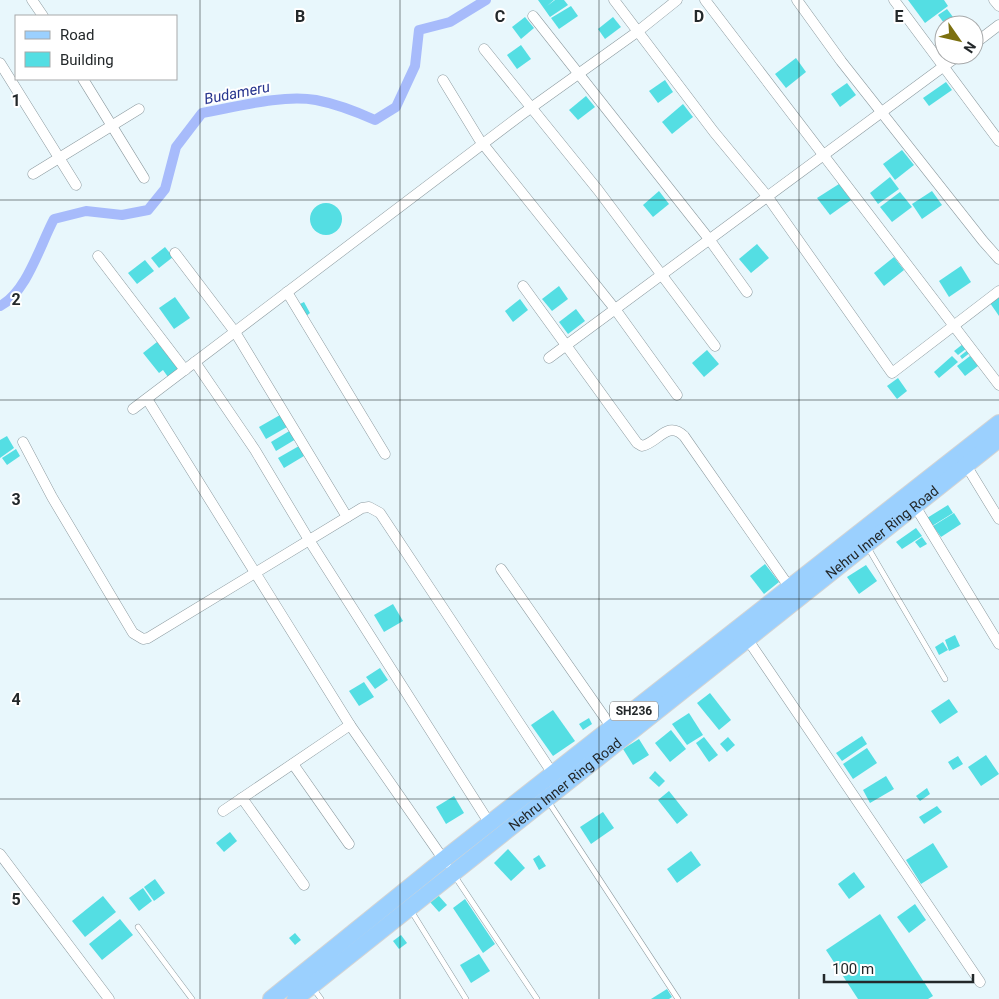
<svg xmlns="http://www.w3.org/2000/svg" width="999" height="999" viewBox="0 0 999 999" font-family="Roboto,sans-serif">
<rect width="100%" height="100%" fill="#e8f7fc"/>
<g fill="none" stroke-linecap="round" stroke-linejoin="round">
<path stroke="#a7bbfb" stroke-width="10" d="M0 306C27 292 40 245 54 219L86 211 122 215 148 210 165 189 176 147 202 113C236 107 283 94 316 100 337 104 355 111 375 120L396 107 415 66 419 30 450 22 486 0"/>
</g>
<g fill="#54dee3">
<polygon points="538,0 554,0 547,6 555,0 564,0 568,5 550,17"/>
<polygon points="908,0 944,0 948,6 925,23"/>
<polygon points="571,6 578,16 559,29 551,18"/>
<polygon points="947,9 953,17 944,23 938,15"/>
<polygon points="525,17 534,28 521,39 512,27"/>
<polygon points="613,17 621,27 605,39 598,29"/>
<polygon points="521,45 531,59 517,69 507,55"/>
<polygon points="796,58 806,72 786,88 775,74"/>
<polygon points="665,80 673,92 658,103 649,91"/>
<polygon points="946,82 952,90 929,106 923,98"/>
<polygon points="847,83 856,95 840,107 831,94"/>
<polygon points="586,96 595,107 578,120 569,110"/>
<polygon points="683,104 693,117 672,134 662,122"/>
<polygon points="902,150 914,165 895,180 883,164"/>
<polygon points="890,177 899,189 878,204 870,193"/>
<polygon points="839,184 851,200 830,215 817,198"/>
<polygon points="659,191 669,204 653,217 643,205"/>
<polygon points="932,191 942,205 922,219 912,204"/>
<polygon points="900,192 912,207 892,222 880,207"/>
<circle cx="326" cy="219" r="16"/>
<polygon points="757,244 769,258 751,273 739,259"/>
<polygon points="165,247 173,257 159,268 151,258"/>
<polygon points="894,257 904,270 884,286 874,273"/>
<polygon points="145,260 154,271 137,284 128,273"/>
<polygon points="961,266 971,282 949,297 939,281"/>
<polygon points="559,286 568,299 552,311 542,299"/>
<polygon points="999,296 999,316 990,303"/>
<polygon points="175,297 190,318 174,329 159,308"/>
<polygon points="520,299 528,310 513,322 505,311"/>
<polygon points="304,302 310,313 305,317 298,305"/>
<polygon points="576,309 585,321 568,334 559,322"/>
<polygon points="157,342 178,369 168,377 163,370 159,373 143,353"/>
<polygon points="963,344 967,348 958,355 954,351"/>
<polygon points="969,349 971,352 962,359 960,356"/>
<polygon points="707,350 719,364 704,377 692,363"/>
<polygon points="952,356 958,362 939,378 934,372"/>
<polygon points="970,356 978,366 965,376 957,366"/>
<polygon points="898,378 907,391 897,399 887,386"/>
<polygon points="280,415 287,427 266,439 259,427"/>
<polygon points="291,430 296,439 276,451 271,442"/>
<polygon points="7,436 14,448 0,458 0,440"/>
<polygon points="299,446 304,456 284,468 278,458"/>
<polygon points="16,449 20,456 7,465 2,458"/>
<polygon points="948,505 953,513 932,526 927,518"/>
<polygon points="954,513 961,524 941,537 933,526"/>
<polygon points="916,528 922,536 902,549 896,542"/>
<polygon points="922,537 927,544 920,548 915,542"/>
<polygon points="765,564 779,582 764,594 750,576"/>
<polygon points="866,565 877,581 859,594 847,577"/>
<polygon points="393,604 403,621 384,632 374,615"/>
<polygon points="955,635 960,646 949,651 945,640"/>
<polygon points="943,642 948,650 939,655 935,647"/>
<polygon points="380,668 388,680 375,689 366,677"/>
<polygon points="364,682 374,697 359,706 349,691"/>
<polygon points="710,693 731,720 719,730 697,703"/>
<polygon points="949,699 958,712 940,724 931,711"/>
<polygon points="553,710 575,741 553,756 531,725"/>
<polygon points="689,713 703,735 687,745 672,724"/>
<polygon points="589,718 592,724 583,730 579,724"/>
<polygon points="671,730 686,749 670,762 655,743"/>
<polygon points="862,736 867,744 842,761 836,753"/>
<polygon points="704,737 718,755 709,762 696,743"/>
<polygon points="728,737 735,745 727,752 720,744"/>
<polygon points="639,739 649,755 633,765 623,749"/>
<polygon points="867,748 877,763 853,779 843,764"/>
<polygon points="986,755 999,774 981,786 968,767"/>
<polygon points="958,756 963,764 953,770 948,762"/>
<polygon points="655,771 665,781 659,787 649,778"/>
<polygon points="886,776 894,789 870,803 863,790"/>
<polygon points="927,788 930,794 920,801 916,796"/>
<polygon points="669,791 688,815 677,824 658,800"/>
<polygon points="454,796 464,813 446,824 436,807"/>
<polygon points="937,806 942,812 924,824 919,817"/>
<polygon points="603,812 614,828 591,844 580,827"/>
<polygon points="230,832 237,841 224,852 216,843"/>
<polygon points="933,843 948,867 921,884 906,860"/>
<polygon points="508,849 525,868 511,881 494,863"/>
<polygon points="691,851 701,865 677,883 667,869"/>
<polygon points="539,855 546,866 539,870 533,859"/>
<polygon points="854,872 865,887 849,899 838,884"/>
<polygon points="155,879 165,893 154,901 144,887"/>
<polygon points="143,888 152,901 139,911 129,898"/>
<polygon points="438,895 447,905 439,912 430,902"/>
<polygon points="103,896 116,912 85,937 72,921"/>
<polygon points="465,899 495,944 483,953 453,908"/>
<polygon points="915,904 926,920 909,933 897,917"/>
<polygon points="880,914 933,996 928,999 858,999 826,950"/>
<polygon points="120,919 133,935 102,960 89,944"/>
<polygon points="295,933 301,940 295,945 289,938"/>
<polygon points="401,935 407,943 399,949 393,941"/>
<polygon points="479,954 490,971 471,983 460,965"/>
<polygon points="667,989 672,997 669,999 651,999"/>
</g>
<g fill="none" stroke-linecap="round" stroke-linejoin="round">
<g stroke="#8d9ba0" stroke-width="6">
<g id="service">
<polyline points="867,546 945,679"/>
<polyline points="548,801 678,999"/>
<polyline points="454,875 537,999"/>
<polyline points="410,909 466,999"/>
<polyline points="138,927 192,999"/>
<polyline points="313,988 321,999"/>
</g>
</g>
<g stroke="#8d9ba0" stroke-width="11">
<g id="minor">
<polyline points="32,0 43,16"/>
<polyline points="614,0 714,132 767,196 892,373 999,291"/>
<polyline points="705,0 999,385"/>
<polyline points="797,0 841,61 983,241 999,259"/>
<polyline points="894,0 999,141"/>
<polyline points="994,0 999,6"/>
<polyline points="533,16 709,239 747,292"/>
<polyline points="974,44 999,25"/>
<polyline points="484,49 598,190 715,346"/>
<polyline points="0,63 76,185"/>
<polyline points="83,79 144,178"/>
<polyline points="443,80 479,139 615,309 677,395"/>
<polyline points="33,174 139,109"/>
<polyline points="175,253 235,332 347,517"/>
<polyline points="98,256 185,370"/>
<path d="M523 286 637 443 642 446C659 442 667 420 684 436L790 588"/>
<polyline points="287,292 385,454"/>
<polyline points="549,358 959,55"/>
<polyline points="195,362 255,450 309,540 490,824"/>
<polyline points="147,399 350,725 446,863"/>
<polyline points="133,409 521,115 637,32 677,0"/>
<polyline points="23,442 52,497 133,633 143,639 148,638 362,508 369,507 380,513 553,774"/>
<polyline points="966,465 999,519"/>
<polyline points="915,506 999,644"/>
<polyline points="501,569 612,728"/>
<polyline points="748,640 980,982"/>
<polyline points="293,764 349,844"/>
<polyline points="242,798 304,885"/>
<polyline points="223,811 350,725"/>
<polyline points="0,854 109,999"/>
</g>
</g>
<g stroke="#d3d4d4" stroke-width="18">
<g id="primary">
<polyline points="271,999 443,860 999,423"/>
<path id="s1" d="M295 999 999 439"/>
</g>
</g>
<use href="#service" stroke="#fff" stroke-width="5"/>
<use href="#minor" stroke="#fff" stroke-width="10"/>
<use href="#primary" stroke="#9bd0fe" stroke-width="16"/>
</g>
<path fill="none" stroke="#23282a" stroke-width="1" stroke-opacity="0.55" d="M200 0V999M400 0V999M599 0V999M799 0V999M0 200H999M0 400H999M0 599H999M0 799H999"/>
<g text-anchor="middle" stroke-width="4" stroke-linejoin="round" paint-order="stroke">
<rect fill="#fff" stroke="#65686a" stroke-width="1" x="610" y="701.5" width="48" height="19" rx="4"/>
<g font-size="12" font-weight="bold" fill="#23282a">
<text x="634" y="715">SH236</text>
</g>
<g font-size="14" fill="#23282a" stroke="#fff">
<text dy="5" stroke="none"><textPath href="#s1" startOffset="750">Nehru Inner Ring Road</textPath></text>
<text dy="5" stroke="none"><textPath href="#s1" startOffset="345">Nehru Inner Ring Road</textPath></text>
</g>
<g font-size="15" font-style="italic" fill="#27358e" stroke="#fff">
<text transform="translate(237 93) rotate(-11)" y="5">Budameru</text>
</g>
</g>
<g font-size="16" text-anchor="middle" font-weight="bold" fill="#23282a" stroke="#fff" stroke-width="4" stroke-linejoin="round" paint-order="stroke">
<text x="300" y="22">B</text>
<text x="500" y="22">C</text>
<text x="699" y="22">D</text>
<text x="899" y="22">E</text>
<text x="16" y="106">1</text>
<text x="16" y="305">2</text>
<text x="16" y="505">3</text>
<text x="16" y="705">4</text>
<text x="16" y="905">5</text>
</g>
<rect x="15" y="15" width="162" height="65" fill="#ffffff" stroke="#a7a9aa"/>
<rect x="25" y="31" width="25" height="8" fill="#9bd0fe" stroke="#a7a9aa"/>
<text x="60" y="40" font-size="15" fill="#23282a">Road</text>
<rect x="25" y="52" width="25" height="15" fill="#54dee3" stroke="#a7a9aa"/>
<text x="60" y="65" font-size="15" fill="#23282a">Building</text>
<g transform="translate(959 40) rotate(124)"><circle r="24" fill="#ffffff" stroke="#a7a9aa"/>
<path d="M0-4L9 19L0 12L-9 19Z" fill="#7c700f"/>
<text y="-8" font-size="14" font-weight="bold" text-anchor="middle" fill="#23282a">N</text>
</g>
<path d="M824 974v8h149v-8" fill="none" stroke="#23282a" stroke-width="2.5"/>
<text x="832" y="974" font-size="15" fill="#23282a" stroke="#ffffff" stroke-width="4" paint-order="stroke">100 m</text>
</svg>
